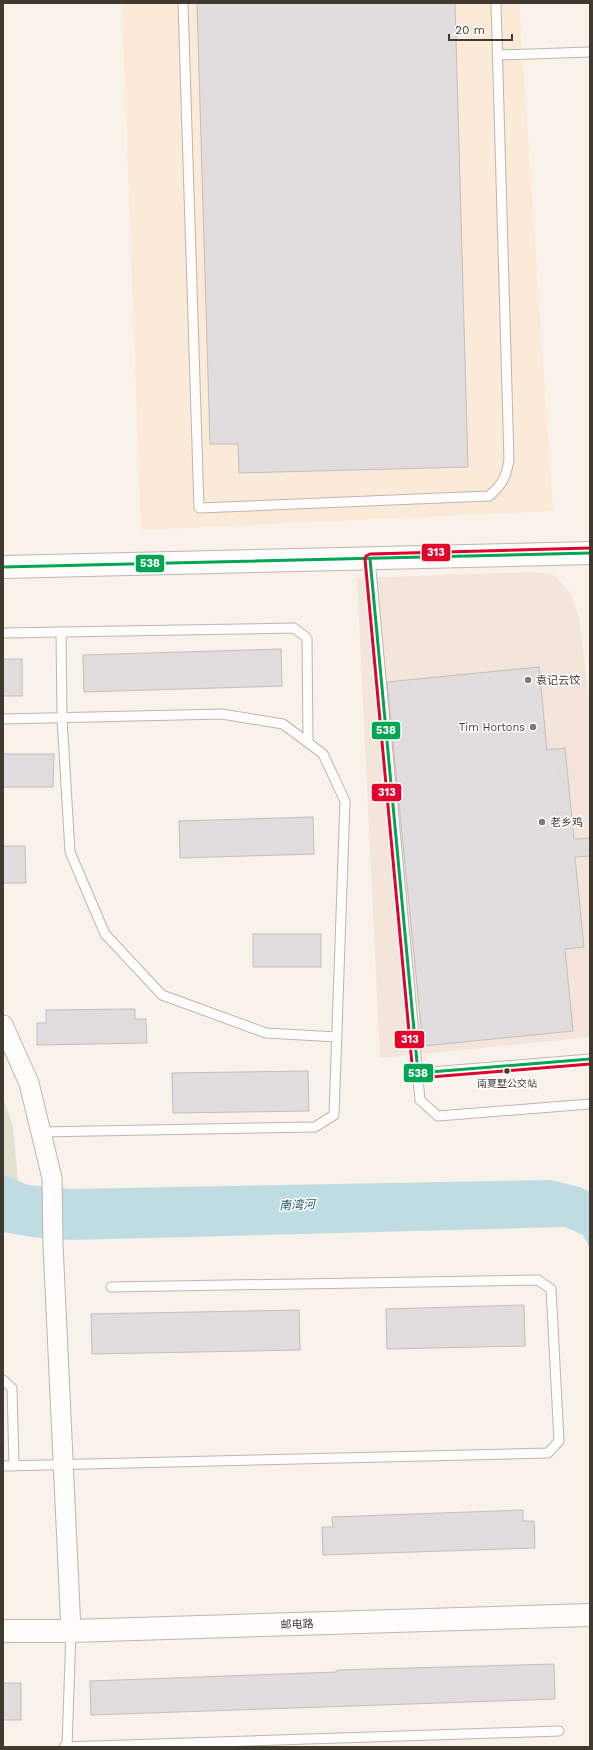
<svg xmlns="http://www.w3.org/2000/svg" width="593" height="1750" viewBox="0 0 593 1750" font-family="'Work Sans','Noto Sans SC',sans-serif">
<rect width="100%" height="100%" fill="#f9f2eb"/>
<polygon fill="#f3e5da" points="534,572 554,575 569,591 579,616 590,707 590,1037 380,1058 357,578"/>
<polygon fill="#fbead7" points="122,3 519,3 553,511 141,530"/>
<polygon fill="#e3e2d1" points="3,1098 13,1126 18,1181 3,1174"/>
<polygon fill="#bfdce3" points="3,1174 28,1185 71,1189 551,1180 580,1187 590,1192 590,1249 583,1235 565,1227 71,1240 31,1237 3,1232"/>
<g fill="#e1ddde" stroke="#c1bdbf">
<polygon points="197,3 455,3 468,467 239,473 238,444 210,444"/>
<polygon points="281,649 282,686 84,692 83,655"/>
<rect x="3" y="659" width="19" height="37"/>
<polygon points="539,667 547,750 565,748 574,839 590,838 590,856 575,857 584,947 565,949 573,1031 423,1046 387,682"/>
<polygon points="3,754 54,754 53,787 3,787"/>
<polygon points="313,817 314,854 180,858 179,821"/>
<polygon points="3,846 25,846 26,883 3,883"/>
<rect x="253" y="934" width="68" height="33"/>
<polygon points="135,1009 135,1019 146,1019 147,1043 37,1045 37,1023 46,1023 46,1010"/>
<polygon points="308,1071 309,1111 173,1113 172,1073"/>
<polygon points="524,1305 525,1346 387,1349 386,1309"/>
<polygon points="299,1310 300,1350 92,1354 91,1314"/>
<polygon points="523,1510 523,1521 534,1521 535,1548 323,1555 322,1527 333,1527 332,1517"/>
<polygon points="554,1664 555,1699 91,1715 90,1681 337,1672 337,1670"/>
<rect x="3" y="1683" width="18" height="37"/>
</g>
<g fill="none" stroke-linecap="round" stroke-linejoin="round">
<g stroke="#bcb6ae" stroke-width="11">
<g id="lane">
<path d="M183 3 199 508 489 496C503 484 506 477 509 460L496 3"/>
<polyline points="498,55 590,52"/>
<polyline points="370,559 420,1100 438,1116 590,1104"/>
<polyline points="61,632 62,718 70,852 105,934 162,995 266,1033 337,1037"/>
<polyline points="3,633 294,628 307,638 308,742"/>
<polyline points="3,719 222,714 283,724 323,754 345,801 334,1115 315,1127 40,1132"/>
<polyline points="418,1073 590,1059"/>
<polyline points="3,1380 12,1388 14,1466"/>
<polyline points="3,1466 548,1453 559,1441 551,1289 538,1280 111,1287"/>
<polyline points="64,1747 559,1731"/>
<polyline points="67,1747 71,1631"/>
</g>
</g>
<g stroke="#bcb6ae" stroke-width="21">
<polyline id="street" points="3,1025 29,1083 52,1178 53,1244 71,1631"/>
</g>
<g stroke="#bcb6ae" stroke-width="24">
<g id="secondary">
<polyline points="3,567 590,553"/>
<polyline points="3,1631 71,1631 590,1615"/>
</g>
</g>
<g stroke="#dddbd9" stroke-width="2.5" stroke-dasharray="2 2" stroke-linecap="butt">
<polyline points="558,768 563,813"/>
<polyline points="568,872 572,910"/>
</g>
<use href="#lane" stroke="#fefdfc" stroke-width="9"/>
<use href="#street" stroke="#fefdfc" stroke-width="19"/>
<use href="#secondary" stroke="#fefdfc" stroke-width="22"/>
<g stroke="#fff" stroke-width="6">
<g id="bus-1">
<polyline points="370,559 418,1073 590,1059"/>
<polyline points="3,567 590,553"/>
</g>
</g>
<g stroke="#fff" stroke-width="6">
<polyline id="bus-2" points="590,548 370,554 366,556 365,559 413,1075 418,1078 590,1064"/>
</g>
<use href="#bus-1" stroke="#00a651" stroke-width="3"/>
<use href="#bus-2" stroke="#e4002b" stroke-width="3"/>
</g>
<g fill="#817a71" stroke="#fff" stroke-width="1.5">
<circle cx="528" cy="680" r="4"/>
<circle cx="533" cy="727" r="4"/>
<circle cx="542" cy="822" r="4"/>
</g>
<circle fill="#403930" stroke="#fff" stroke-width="1.5" cx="507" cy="1071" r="3.5"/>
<g text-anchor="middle" stroke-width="3" stroke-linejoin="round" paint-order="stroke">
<g font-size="10" fill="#403930" stroke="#fff">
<text x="507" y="1087">南夏墅公交站</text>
</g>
<g font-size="11" fill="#403930" stroke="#fff" text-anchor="start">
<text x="536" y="684">袁记云饺</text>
<text x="525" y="731" text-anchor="end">Tim Hortons</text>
<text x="550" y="826">老乡鸡</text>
</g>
<g font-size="11" fill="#403930" stroke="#fff">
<text transform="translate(297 1624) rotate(-2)" y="4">邮电路</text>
</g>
<g font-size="12" font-style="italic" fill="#1d5666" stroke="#fff">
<text transform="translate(297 1205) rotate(-2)" y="4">南湾河</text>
</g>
</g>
<g stroke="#fff" stroke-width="1.5">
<rect x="421" y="543" width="30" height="19" rx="4" fill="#e4002b"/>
<rect x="135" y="554" width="30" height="19" rx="4" fill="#00a651"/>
<rect x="371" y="721" width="30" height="19" rx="4" fill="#00a651"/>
<rect x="371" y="783" width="31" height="19" rx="4" fill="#e4002b"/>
<rect x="394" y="1030" width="31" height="19" rx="4" fill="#e4002b"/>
<rect x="403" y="1063" width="31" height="20" rx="4" fill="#00a651"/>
</g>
<g font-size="11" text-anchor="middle" font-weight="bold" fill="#fff">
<text x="436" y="556">313</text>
<text x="150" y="567">538</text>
<text x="386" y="734">538</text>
<text x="387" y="796">313</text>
<text x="410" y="1043">313</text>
<text x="418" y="1077">538</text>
</g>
<rect width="593" height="1750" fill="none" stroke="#403930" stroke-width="8"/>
<path d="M449 34v6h63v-6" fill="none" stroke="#403930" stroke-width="2"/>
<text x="455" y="34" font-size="12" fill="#403930" stroke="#ffffff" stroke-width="3" paint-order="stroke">20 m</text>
</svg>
